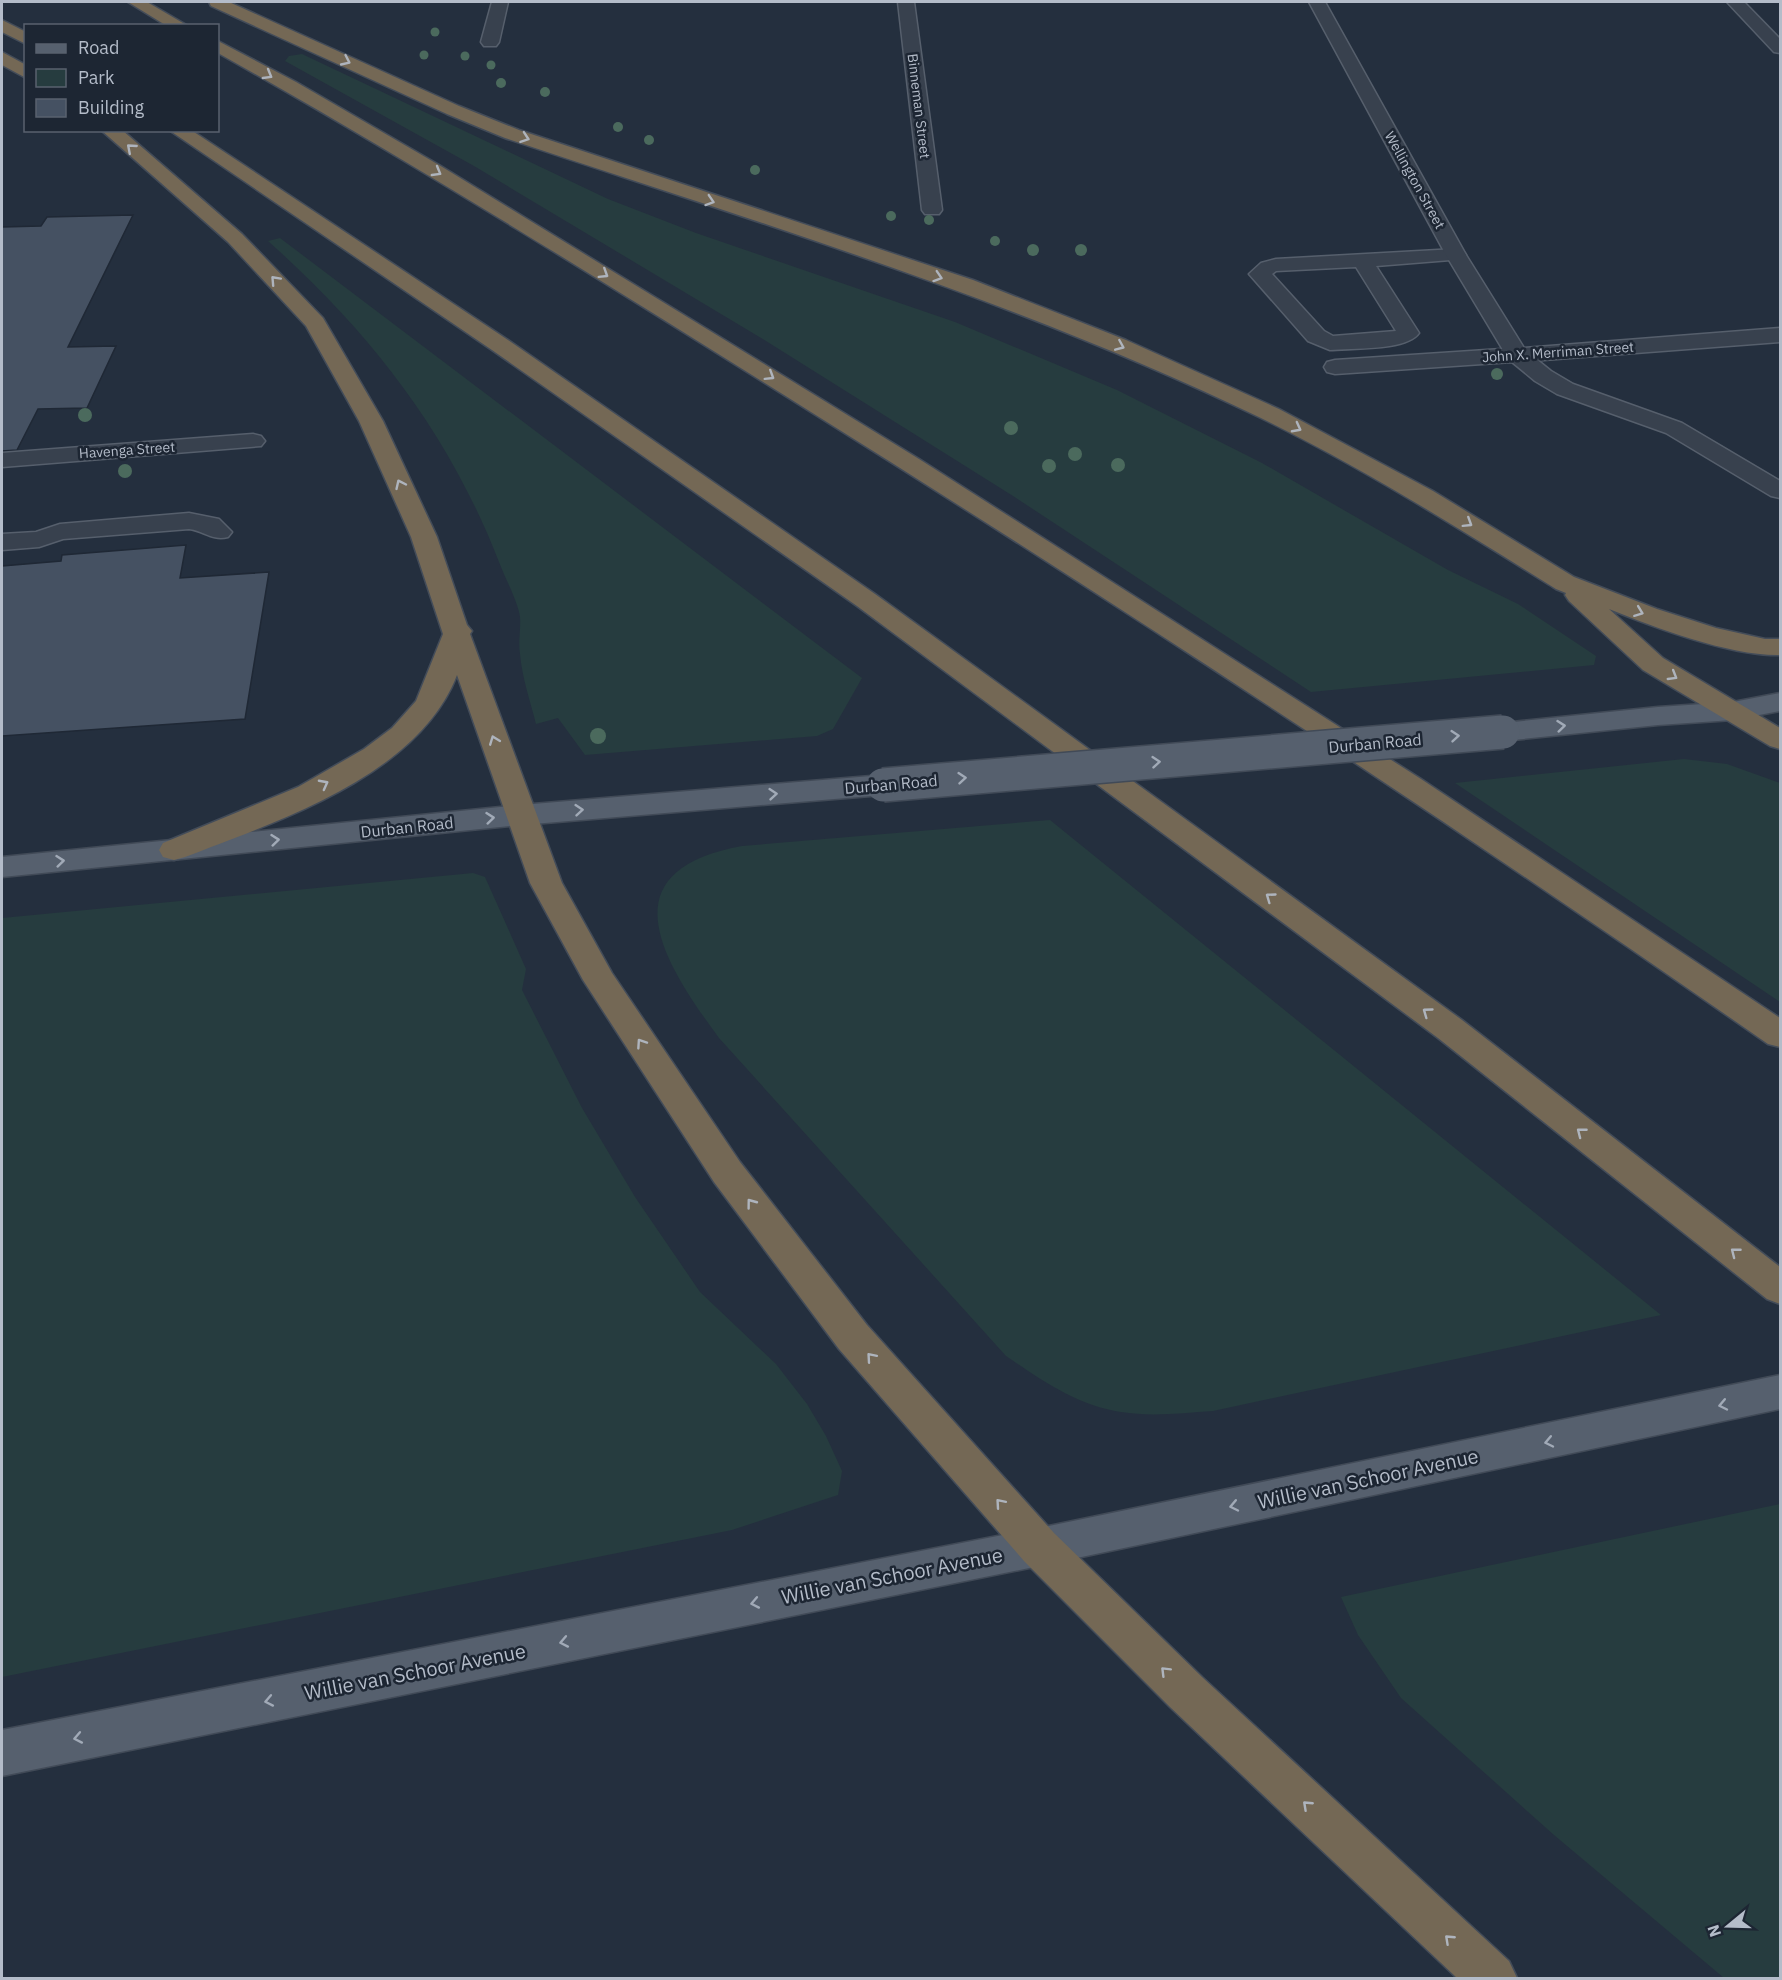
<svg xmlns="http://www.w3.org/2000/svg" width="1782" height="1980" viewBox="0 0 1782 1980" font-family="'IBM Plex Sans',sans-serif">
<rect width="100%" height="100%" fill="#242f3e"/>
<g fill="#263c3f">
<polygon points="302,54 608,199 696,233 955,322 1117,390 1262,463 1448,570 1518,604 1596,656 1594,665 1311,692 1013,496 766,341 474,166 285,61 289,56"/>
<path d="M280 238 862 678 833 729 817 736 585 755 558 718 536 724C530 701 522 677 520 654 518 642 521 629 520 617 518 602 505 578 499 562 449 433 370 332 268 241Z"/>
<polygon points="1684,759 1727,764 1780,783 1780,1002 1455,783"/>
<path d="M1050 820 1661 1315 1213 1411C1183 1413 1151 1417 1121 1412 1078 1406 1041 1380 1006 1356L719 1038C664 963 604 871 742 846Z"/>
<polygon points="473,873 485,877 526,969 522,990 582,1108 635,1197 700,1292 776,1364 807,1404 826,1436 842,1471 838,1495 732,1530 2,1677 2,918"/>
<polygon points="1780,1504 1780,1978 1724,1978 1554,1835 1401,1698 1358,1635 1341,1597"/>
</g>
<g fill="#455162" stroke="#1f2835" stroke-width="1.5">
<polygon points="133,215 68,347 116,346 87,408 38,409 17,450 2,451 2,227 41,226 47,217"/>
<polygon points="186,545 180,578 269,572 245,719 2,736 2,566 61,561 62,555"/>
</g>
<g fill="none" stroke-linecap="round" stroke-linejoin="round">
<g stroke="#565f6c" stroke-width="3">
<g id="lane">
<path d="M1456 249 1463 251 1466 255 1463 259 1376 266 1419 333C1407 351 1351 348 1330 350L1308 341 1249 274 1261 263 1276 259ZM1356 267 1396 331 1333 336 1324 331 1272 274 1276 271Z"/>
<polygon points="1517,348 1525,350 1551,371 1573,384 1682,423 1780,481 1780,498 1771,496 1666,433 1557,394 1535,381 1512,362 1335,374 1327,372 1324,367 1327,362 1335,360"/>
<path d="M189 513 219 519 232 532 228 537C212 541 204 531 189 529L63 539 39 547 2 550V534L36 532 60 524Z"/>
</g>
</g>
<g stroke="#565f6c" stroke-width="3">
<g id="street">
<polygon points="492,2 508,2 499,42 496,46 484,46 481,42"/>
<polygon points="898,2 914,2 942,210 939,214 925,214 922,210"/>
<polygon points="1309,2 1325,2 1466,255 1524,348 1780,328 1780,342 1517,362 1509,360 1446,255"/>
<polygon points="1727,2 1744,2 1780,39 1780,53 1774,52"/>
<polygon points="253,434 261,436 265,441 261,446 2,467 2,453"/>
</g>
</g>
<g stroke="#414a57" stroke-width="3">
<g id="primary">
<polygon points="1780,693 1780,711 1733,720 1658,725 1503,741 1493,738 1489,732 1493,726 1503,723 1658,707 1733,702"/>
<polygon points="883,775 893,778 898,785 893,792 883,795 521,825 2,877 2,857 521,805"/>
<polygon points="1780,1375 1780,1409 1039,1566 2,1776 2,1730 1039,1528"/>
</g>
</g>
<g stroke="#434c59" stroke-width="3">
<g id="highway">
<polygon points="128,2 147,2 188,26 167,26"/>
<path d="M209 2H229L459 106 519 130 973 280 1126 340 1279 409 1433 491 1574 577 1657 609 1716 628 1765 639H1780V655C1730 656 1656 628 1609 609L1663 658 1780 728V749L1770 746 1643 670 1569 601 1565 595 1566 593 1556 589C1460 529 1363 468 1261 418 1019 301 760 223 505 138L447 114 211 6Z"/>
<polygon points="2,20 26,32 26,44 2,32"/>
<path d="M218 41 296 82 439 165 919 459 1421 779 1780 1018V1047L1768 1044C1454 825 1135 615 811 412 615 289 419 166 218 53Z"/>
<polygon points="2,52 26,65 26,78 2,65"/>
<path d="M101 130H122L242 234 323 318 383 421 437 537 467 625 472 631 470 634 562 883 612 973 740 1162 867 1325 1054 1533 1202 1677 1509 1961 1517 1978H1457L1170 1707 1024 1561 839 1349 714 1182 583 980 530 883 457 675C418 776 278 821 185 857L174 860 163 857 159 850 163 843 298 787 364 749 392 728 416 701 443 634 411 537 359 421 306 326 228 242Z"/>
<polygon points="169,130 191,130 508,340 875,594 1462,1020 1780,1267 1780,1304 1767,1299 1438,1038 857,606 492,350"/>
</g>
</g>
<use href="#lane" fill="#38414e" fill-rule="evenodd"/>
<use href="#street" fill="#38414e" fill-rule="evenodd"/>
<use href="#primary" fill="#56606e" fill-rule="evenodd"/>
<use href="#highway" fill="#746855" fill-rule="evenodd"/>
<g stroke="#414a57" stroke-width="36" stroke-linecap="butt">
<polyline id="primary-bridge" points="883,785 1503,732"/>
</g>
<use href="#primary-bridge" stroke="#56606e" stroke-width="33"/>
</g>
<g fill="#4b6a5d">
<circle cx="435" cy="32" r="4.5"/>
<circle cx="424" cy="55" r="4.5"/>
<circle cx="465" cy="56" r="4.5"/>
<circle cx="491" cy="65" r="4.5"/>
<circle cx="501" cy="83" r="5"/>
<circle cx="545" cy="92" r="5"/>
<circle cx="618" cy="127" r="5"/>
<circle cx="649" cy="140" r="5"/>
<circle cx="755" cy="170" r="5"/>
<circle cx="891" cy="216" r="5"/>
<circle cx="929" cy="220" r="5"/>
<circle cx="995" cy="241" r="5"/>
<circle cx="1033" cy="250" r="6"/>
<circle cx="1081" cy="250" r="6"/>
<circle cx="1497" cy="374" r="6"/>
<circle cx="85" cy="415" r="7"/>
<circle cx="1011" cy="428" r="7"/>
<circle cx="1075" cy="454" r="7"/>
<circle cx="1118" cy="465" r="7"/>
<circle cx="1049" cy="466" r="7"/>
<circle cx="125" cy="471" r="7"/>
<circle cx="598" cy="736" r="8"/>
</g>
<defs><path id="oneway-chevron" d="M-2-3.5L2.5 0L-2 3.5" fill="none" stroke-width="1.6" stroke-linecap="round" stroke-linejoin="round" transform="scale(1.5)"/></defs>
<g stroke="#aeb4bd">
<use href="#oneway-chevron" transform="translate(346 61) rotate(25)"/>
<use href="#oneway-chevron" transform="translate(268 75) rotate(30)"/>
<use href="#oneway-chevron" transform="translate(525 138) rotate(19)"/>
<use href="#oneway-chevron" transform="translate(131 148) rotate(-139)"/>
<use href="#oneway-chevron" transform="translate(437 172) rotate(30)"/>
<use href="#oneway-chevron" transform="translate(710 201) rotate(18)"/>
<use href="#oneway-chevron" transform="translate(604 274) rotate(32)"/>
<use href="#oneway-chevron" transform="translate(938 277) rotate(18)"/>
<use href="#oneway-chevron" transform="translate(275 280) rotate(-133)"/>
<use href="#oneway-chevron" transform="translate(1120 346) rotate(23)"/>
<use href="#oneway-chevron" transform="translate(770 376) rotate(32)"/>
<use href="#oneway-chevron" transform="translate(1297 428) rotate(28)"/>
<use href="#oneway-chevron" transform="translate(400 484) rotate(-115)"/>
<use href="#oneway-chevron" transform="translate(1468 523) rotate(32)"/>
<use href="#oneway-chevron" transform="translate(1639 612) rotate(21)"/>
<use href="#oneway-chevron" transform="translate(1673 676) rotate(31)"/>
<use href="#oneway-chevron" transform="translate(494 740) rotate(-111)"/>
<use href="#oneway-chevron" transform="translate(324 784) rotate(-28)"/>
<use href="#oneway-chevron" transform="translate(1270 897) rotate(-144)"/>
<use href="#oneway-chevron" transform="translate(1427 1012) rotate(-144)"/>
<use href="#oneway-chevron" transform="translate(641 1043) rotate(-124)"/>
<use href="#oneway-chevron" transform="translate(1581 1132) rotate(-142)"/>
<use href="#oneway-chevron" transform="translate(751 1203) rotate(-127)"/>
<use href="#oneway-chevron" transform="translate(1735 1252) rotate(-142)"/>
<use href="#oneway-chevron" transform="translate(871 1357) rotate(-131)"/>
<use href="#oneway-chevron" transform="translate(1000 1503) rotate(-131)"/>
<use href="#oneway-chevron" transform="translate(1165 1671) rotate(-135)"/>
<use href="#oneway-chevron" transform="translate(1307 1805) rotate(-137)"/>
<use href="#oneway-chevron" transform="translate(1449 1939) rotate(-137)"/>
</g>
<g stroke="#a1aab7">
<use href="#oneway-chevron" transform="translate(1561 726) rotate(-6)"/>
<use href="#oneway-chevron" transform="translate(1455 736) rotate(-5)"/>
<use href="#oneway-chevron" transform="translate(1156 762) rotate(-5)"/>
<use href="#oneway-chevron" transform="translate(962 778) rotate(-5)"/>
<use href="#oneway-chevron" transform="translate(773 794) rotate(-5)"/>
<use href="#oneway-chevron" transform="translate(579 810) rotate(-5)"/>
<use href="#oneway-chevron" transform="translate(490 818) rotate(-6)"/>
<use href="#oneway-chevron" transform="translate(275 840) rotate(-6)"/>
<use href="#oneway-chevron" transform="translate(60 861) rotate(-6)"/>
<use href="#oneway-chevron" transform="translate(1723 1405) rotate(168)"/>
<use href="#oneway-chevron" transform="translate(1549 1442) rotate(168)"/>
<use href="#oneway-chevron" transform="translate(1234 1506) rotate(168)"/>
<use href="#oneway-chevron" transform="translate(755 1603) rotate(169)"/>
<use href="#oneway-chevron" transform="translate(564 1642) rotate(169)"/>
<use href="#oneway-chevron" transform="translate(269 1701) rotate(169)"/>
<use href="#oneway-chevron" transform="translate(78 1738) rotate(169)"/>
</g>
<g text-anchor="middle" stroke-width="5" stroke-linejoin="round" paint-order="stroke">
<g font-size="14" fill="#b4bcc9" stroke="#1d2633">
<text transform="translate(919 106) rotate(83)" y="5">Binneman Street</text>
<text transform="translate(1415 180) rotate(61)" y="5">Wellington Street</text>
<text transform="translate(1558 352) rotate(-4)" y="5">John X. Merriman Street</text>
<text transform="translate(127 450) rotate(-4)" y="5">Havenga Street</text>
</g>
<g font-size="16" fill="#b4bcc9" stroke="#1d2633">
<text transform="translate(1375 743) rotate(-5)" y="6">Durban Road</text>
<text transform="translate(891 784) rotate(-5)" y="6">Durban Road</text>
<text transform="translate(407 827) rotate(-6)" y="6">Durban Road</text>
</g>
<g font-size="20" fill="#b4bcc9" stroke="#1d2633">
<text transform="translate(1368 1479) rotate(-12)" y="7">Willie van Schoor Avenue</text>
<text transform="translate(892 1576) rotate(-11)" y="7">Willie van Schoor Avenue</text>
<text transform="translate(415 1672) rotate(-11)" y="7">Willie van Schoor Avenue</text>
</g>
</g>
<rect width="1782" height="1980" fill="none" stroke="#b4bcc9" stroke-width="6"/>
<rect x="24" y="24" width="195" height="108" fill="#1d2633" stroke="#59626f" stroke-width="1.5"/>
<rect x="36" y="44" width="30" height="9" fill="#56606e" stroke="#59626f" stroke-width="1.5"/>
<text x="78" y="54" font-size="18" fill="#b4bcc9">Road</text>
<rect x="36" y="69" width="30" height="18" fill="#263c3f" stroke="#59626f" stroke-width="1.5"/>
<text x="78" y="84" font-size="18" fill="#b4bcc9">Park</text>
<rect x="36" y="99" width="30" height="18" fill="#455162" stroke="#59626f" stroke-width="1.5"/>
<text x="78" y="114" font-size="18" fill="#b4bcc9">Building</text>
<g transform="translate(1728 1926) rotate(251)" stroke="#1d2633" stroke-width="4.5" paint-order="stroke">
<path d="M0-4.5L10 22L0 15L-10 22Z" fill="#b4bcc9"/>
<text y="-9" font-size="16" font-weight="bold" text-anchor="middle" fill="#b4bcc9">N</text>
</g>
</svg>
